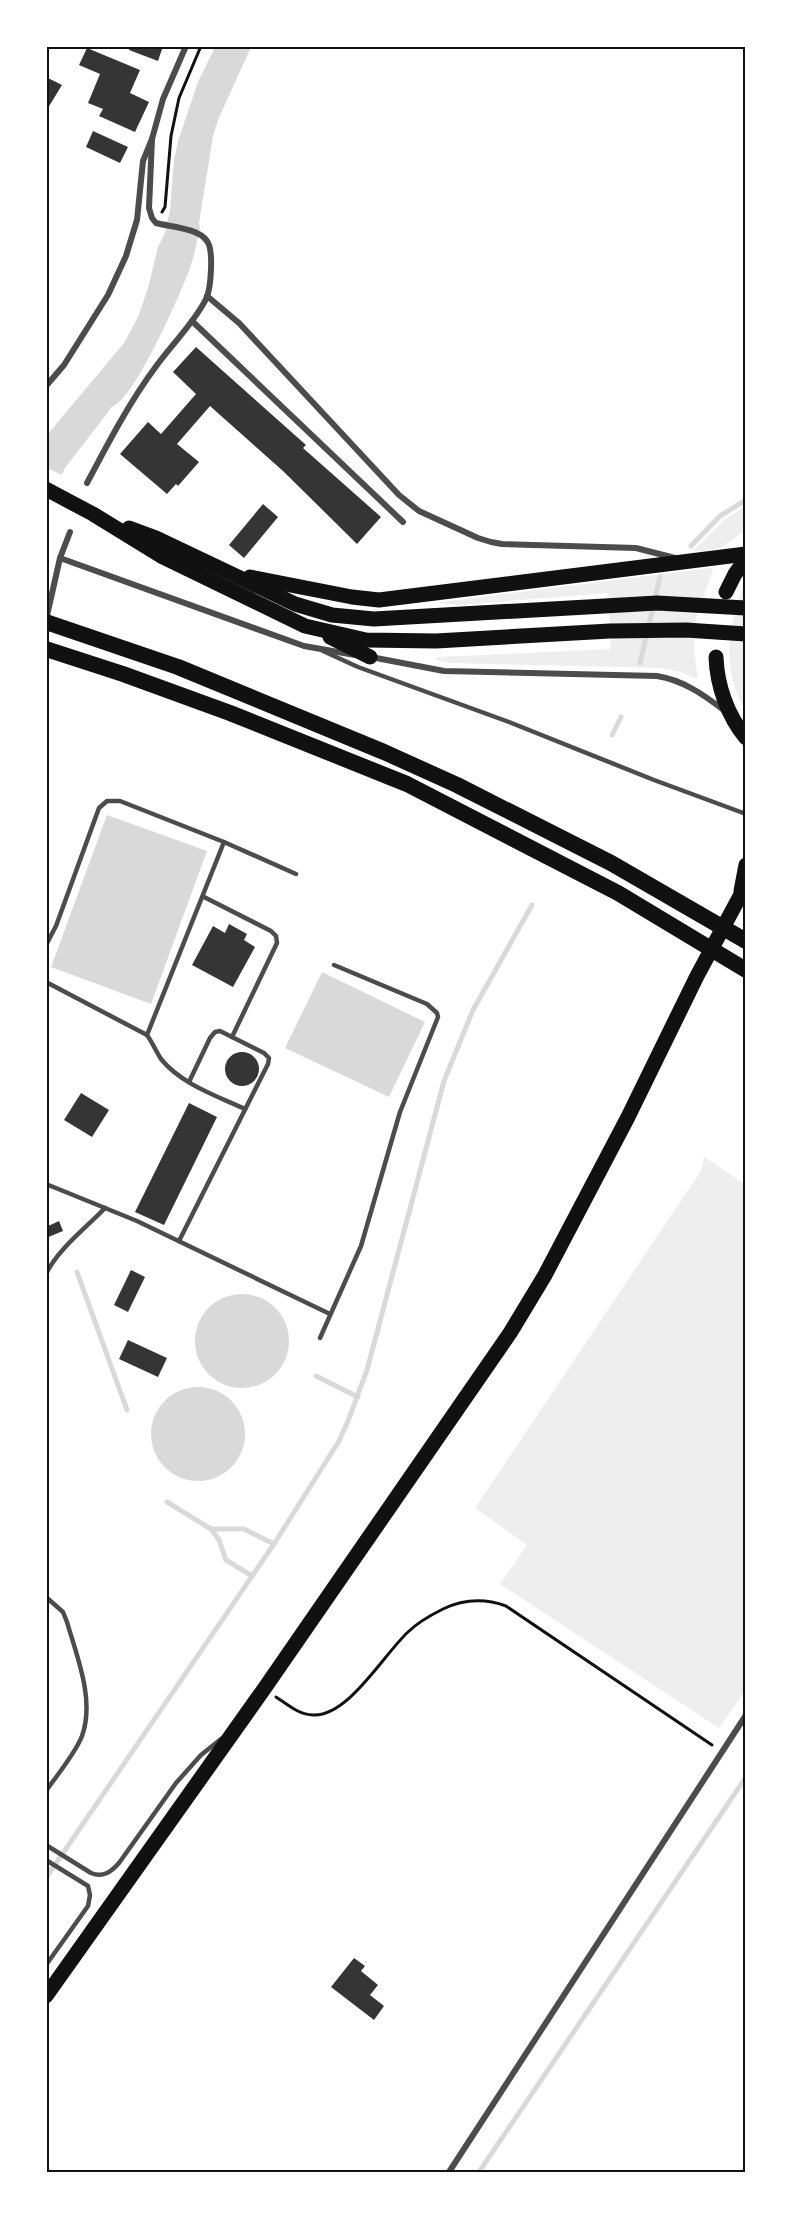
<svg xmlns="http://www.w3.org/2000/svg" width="792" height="2219" viewBox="0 0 792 2219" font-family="'Work Sans',sans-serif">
<rect width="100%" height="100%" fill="#fff"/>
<g fill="#eee">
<path d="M745 506V530C725 546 721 551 693 551L724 520Z"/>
<polygon points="711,568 713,570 696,618 694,650 698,679 680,672 661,668 449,663 436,660 437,657 611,649 608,593 459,605 439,603 441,602"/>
<path d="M745 581V711C721 666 727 627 745 581Z"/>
<polygon points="704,1157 746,1185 746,1690 719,1728 500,1584 527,1545 475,1508 701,1171"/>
</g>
<g fill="#d9d9d9">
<path d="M215 47H251L218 120 213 136 199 223 200 228C197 240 195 253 191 265 182 291 135 399 112 407L65 468 47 505V435L124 343 138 317 148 288 158 247 165 233 170 210 174 160 178 141 198 82Z"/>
<polygon points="107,815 207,851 151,1004 51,967"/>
<polygon points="322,972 425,1022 389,1097 285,1048"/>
<circle cx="242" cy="1341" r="47"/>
<circle cx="198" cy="1434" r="47"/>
</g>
<polygon fill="#fff" points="47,468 64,476 49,507 46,508"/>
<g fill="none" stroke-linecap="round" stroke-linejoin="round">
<g stroke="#d9d9d9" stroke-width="5">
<polyline points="691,546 720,516 746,500"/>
<polyline points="640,663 660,577"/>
<polyline points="612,735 621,717"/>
<polyline points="77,1272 127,1410"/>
<polyline points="316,1376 358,1397"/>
<polyline points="167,1502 211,1529 244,1529 274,1544"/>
<polyline points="211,1529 219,1540 226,1560 252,1576"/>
<polyline points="46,1878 274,1544 339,1441 348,1421 367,1370 444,1081 473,1010 532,905"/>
<polyline points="479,2172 746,1777"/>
</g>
</g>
<g fill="#353535">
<polygon points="130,46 163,46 158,61 129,50"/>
<polygon points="87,48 140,70 130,93 149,102 135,132 99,116 103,109 88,103 100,74 79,65"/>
<polygon points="46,77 62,85 48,108 46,106"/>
<polygon points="93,131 128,147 120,163 86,147"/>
<polygon points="196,347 306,445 303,448 381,517 357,544 283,471 210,406 177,444 199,462 178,486 176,484 167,494 120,454 148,422 161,434 196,394 173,372"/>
<polygon points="263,504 278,517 244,558 229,545"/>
<polygon points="229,924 247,934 244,940 255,947 233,987 192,965 213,926 225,933"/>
<circle cx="242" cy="1069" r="17"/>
<polygon points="81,1093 109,1110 92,1137 64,1120"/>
<polygon points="189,1103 217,1117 164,1225 135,1212"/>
<polygon points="59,1221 63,1231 46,1238 46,1227"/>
<polygon points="131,1270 145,1277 128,1312 114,1305"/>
<polygon points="128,1340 167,1358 158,1377 119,1359"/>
<polygon points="354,1958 365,1966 361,1971 378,1985 370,1995 384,2006 374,2020 331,1987"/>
</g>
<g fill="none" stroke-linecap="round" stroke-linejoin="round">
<g stroke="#111" stroke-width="3">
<polyline points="162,212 165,207 171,136 179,98 201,46"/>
<path d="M276 1697C287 1704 299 1715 313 1715 348 1717 384 1654 408 1632 418 1622 431 1615 443 1609 464 1599 484 1598 506 1606L712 1745"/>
</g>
<g stroke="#4c4c4c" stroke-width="4.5">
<polyline points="323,651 358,667 509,722 654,780 746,814"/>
<polyline points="224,842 296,874"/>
<polyline points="204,897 271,931 276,936 277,943 232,1037"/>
<polyline points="46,945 56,926 99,808 107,801 120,801 224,842 147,1035 46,982"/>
<path d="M147 1035C152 1042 156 1051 161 1059 181 1084 217 1096 245 1109"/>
<polyline points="46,1184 137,1221 330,1314"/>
<polyline points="179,1241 268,1064 269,1058 264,1053 220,1031 215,1032 210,1038 189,1082"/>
<path d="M46 1274C58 1249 86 1228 105 1208"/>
<polyline points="320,1338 361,1246 400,1112 438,1017 437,1013 427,1004 334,965"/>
<path d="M46 1597 63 1612 67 1622C77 1657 95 1700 82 1736 75 1754 57 1775 46 1791"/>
<path d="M46 1845 91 1873C103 1878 111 1872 119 1863L176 1783 201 1755 221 1739"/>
<polyline points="46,1860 88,1886 90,1895 88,1906 46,1965"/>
</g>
<g stroke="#4c4c4c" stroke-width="6">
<polyline points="207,296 239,323 399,495 419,511 478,538 491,542 502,544 636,548 675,558"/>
<polyline points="192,321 403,522"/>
<polyline points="46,386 64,365 108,295 126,256 137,220 143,161 152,139 163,99 186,46"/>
<path d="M87 483C108 443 130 401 157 365 173 343 194 323 206 299 211 289 214 250 207 241 198 228 171 227 156 223L152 218 149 208 152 139"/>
<polyline points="60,558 304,646 355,655"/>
<polyline points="46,620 60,558 70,532"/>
<path d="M371 657 444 671 657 676C683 680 704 695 725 711"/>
<polyline points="449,2172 746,1715"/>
</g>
<g stroke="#111" stroke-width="15">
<polyline points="46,489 93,514 163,557 305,626 366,640 436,641 610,631 686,630 746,634"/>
<polyline points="129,528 156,538 295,604 332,615 374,619 657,603 746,608"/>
<polyline points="250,577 352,597 379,600 746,554"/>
<polyline points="726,592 735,574 746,559"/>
<polyline points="330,637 370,657"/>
<path d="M716 657C717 685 727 715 746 738"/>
<polyline points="741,891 746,865"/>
<polyline points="46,1996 264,1689 510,1333 545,1275 628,1117 697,976 746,885"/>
</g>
<g stroke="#111" stroke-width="16">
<polyline points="46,622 178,667 384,752 457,785 611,863 746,941"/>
<polyline points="46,649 123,674 230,713 407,784 618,893 746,970"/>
</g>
</g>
<rect width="792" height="2219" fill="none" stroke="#ffffff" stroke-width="96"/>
<rect x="48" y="48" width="696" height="2123" fill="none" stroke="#111" stroke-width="2"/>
</svg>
